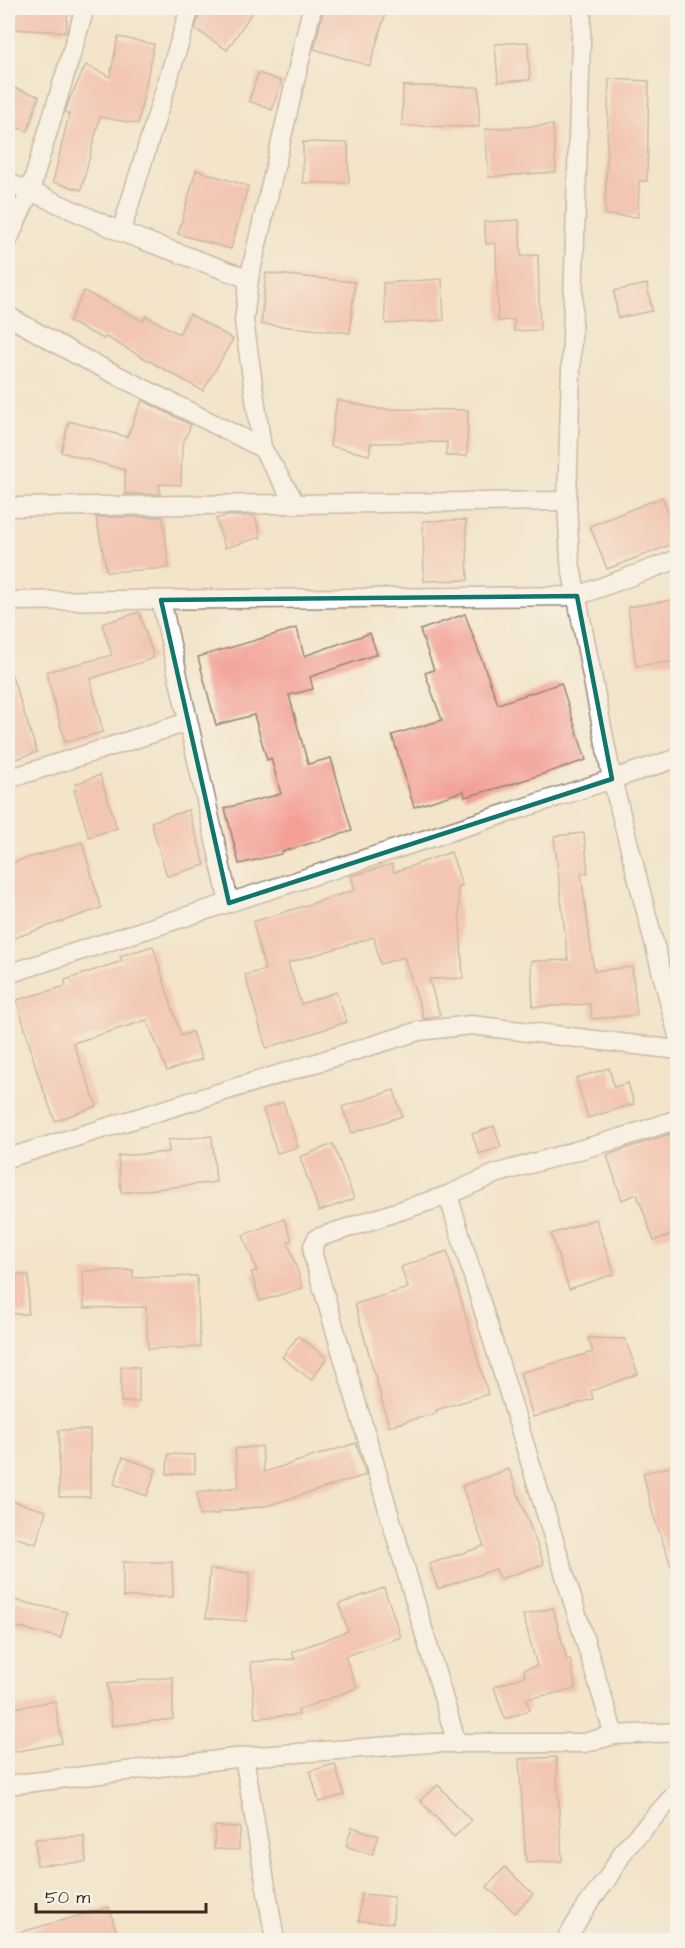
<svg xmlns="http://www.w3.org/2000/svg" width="685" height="1948" viewBox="0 0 685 1948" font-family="'Architects Daughter',sans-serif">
<rect width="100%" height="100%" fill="#f7f3e8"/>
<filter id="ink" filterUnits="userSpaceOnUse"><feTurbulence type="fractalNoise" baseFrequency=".0167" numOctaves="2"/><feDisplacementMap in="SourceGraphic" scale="12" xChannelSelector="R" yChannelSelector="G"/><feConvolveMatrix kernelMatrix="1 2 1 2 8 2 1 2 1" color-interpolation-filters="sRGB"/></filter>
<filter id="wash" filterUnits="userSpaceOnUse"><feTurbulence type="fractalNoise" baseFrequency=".008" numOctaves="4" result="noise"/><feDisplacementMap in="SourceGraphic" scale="24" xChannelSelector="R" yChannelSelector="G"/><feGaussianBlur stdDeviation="1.35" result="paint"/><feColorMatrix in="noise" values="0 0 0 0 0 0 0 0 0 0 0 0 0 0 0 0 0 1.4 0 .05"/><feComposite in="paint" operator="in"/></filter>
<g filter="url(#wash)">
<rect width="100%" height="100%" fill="#f3e4ca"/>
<g id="blocks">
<g fill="#f3a197">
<polygon points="11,8 68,8 66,32 10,29"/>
<polygon points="205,8 255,8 227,50 195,29 199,16"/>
<polygon points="324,8 387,8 370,66 314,49"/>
<polygon points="118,37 154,44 138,124 100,117 81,190 53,182 69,114 65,112 70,98 86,65 110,77"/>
<polygon points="528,42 530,80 498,82 495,44"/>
<polygon points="258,73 282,81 272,110 249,101"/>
<polygon points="609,79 649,81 647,181 639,181 638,217 605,215"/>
<polygon points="8,86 39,96 28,131 8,125"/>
<polygon points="403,86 479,87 479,127 402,126"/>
<polygon points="553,125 556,172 489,177 485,129"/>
<polygon points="303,142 348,143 349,183 303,183"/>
<polygon points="196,170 248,186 231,249 178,234"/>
<polygon points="519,220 521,256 538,255 540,330 514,331 514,320 498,321 496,243 486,244 484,222"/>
<polygon points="266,273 355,282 350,333 261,324"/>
<polygon points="442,279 444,320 386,324 383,283"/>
<polygon points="647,284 652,311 618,318 614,291"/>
<polygon points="84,291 143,321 146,316 179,334 190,314 233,339 203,391 106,337 104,339 69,322"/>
<polygon points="142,400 191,425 182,445 181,485 159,484 160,494 125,494 125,470 61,452 69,421 127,437"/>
<polygon points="337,400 379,409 468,410 467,456 446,456 447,442 371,443 369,455 330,446"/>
<polygon points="662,497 678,537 678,542 607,569 590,526"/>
<polygon points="226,516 255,516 261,537 225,548 216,519"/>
<polygon points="96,517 163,517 169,568 107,572"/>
<polygon points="466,520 468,580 424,581 423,521"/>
<polygon points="678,599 678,661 636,666 628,607"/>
<polygon points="139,612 154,658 90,679 103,732 65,742 46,672 112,655 102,624"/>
<polygon points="465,614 498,704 561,683 586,760 512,784 465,797 464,791 414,807 392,735 442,720 425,673 434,670 420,630"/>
<polygon points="297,628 304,656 370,633 377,654 310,677 313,689 289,695 308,764 331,758 352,831 281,852 281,854 239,864 225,808 281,794 271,758 267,760 254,715 216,725 198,657"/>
<polygon points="11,673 37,752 8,762 8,674"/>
<polygon points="100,775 117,828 89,837 74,790 77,789 75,784"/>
<polygon points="188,810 205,865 167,876 151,822"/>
<polygon points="584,833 588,873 581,873 594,971 632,967 637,1015 592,1019 590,1004 533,1007 531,961 568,960 554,836"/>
<polygon points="82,842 101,908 8,940 8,864"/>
<polygon points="451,852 462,885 458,887 463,978 429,979 440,1015 424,1019 404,957 380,964 374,937 288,963 301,1004 336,992 347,1022 266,1048 245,975 265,970 253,922 355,890 351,876 392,864 394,872"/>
<polygon points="153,946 181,1036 192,1032 202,1059 167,1071 147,1020 73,1043 97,1106 55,1121 38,1075 17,1000 66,986 65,980 122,961 120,956"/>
<polygon points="609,1068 614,1087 628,1083 634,1104 588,1118 576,1078"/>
<polygon points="394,1090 402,1116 352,1133 342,1107"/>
<polygon points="283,1102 298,1147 277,1153 263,1109"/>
<polygon points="494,1126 501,1147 479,1154 472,1134"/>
<polygon points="678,1131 678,1232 654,1241 637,1194 622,1200 607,1155"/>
<polygon points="212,1136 216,1182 121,1193 118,1156 169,1152 168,1140"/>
<polygon points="333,1144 354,1199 319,1211 300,1157"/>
<polygon points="284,1219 292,1240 288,1242 303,1288 260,1301 251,1272 257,1271 243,1235"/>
<polygon points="596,1219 614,1274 569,1289 551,1234"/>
<polygon points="447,1251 488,1394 436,1410 437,1413 389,1426 355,1304 408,1288 401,1267"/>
<polygon points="133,1270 133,1278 197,1276 200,1347 148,1349 146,1307 84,1308 83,1271"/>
<polygon points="8,1274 29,1275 28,1314 8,1314"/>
<polygon points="298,1336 327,1358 311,1380 282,1357"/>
<polygon points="588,1338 625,1339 638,1374 591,1391 593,1399 533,1417 520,1373 593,1352"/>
<rect x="121" y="1367" width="18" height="35"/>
<rect x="59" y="1430" width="31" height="67"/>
<polygon points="356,1443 366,1475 266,1506 218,1512 218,1514 200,1516 197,1492 239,1487 235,1449 262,1446 264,1472"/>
<polygon points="168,1454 195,1455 195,1473 167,1474"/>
<polygon points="123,1457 156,1469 147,1496 114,1484"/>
<polygon points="678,1465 678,1576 675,1577 653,1514 643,1473"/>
<polygon points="509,1469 544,1564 500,1579 496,1569 438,1589 429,1564 484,1546 462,1486"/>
<polygon points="8,1500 46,1511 36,1544 8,1535"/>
<polygon points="123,1562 172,1562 173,1597 123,1597"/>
<polygon points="210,1569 250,1573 246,1621 206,1618"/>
<polygon points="384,1588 401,1637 345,1656 357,1688 298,1710 299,1715 255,1718 251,1662 295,1659 292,1652 348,1631 339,1604"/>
<polygon points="14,1600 67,1612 61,1638 8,1625"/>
<polygon points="553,1608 567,1660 570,1659 576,1689 526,1699 530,1710 505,1719 494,1687 525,1676 524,1669 537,1666 523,1615"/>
<polygon points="173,1677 173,1719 112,1726 107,1684"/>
<polygon points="55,1701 62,1743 8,1753 8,1709"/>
<polygon points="556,1757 562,1861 526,1863 519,1759"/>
<polygon points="335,1764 344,1795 319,1802 310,1771"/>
<polygon points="438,1785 471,1821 454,1837 420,1800"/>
<polygon points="215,1826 240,1827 239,1850 214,1849"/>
<polygon points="352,1827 379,1836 372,1855 346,1846"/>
<polygon points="84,1836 86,1862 37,1865 35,1839"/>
<polygon points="505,1867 533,1894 515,1913 487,1887"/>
<polygon points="361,1894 394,1897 393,1923 359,1921"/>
<polygon points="109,1907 119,1941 12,1941 11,1935"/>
</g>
</g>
</g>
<g filter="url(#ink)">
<use href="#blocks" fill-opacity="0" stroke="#978774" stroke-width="1.5"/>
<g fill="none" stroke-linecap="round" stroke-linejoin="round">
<g stroke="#978774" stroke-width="21">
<g id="minor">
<polyline points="582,8 567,501 570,562 612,779 678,1036"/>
<polyline points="8,183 30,191 121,232 249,279"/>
<polyline points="121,232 190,8"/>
<polyline points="8,240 30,191 85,8"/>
<polyline points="8,316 77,355 262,448"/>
<polyline points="296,504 262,448 244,321 249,279 312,8"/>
<polyline points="8,507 567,501"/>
<polyline points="161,600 229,903"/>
<polyline points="8,601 577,596 678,559"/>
<polyline points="8,779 188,722"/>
<polyline points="8,974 678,758"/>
<polyline points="8,1158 419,1031 471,1025 678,1050"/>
<polyline points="448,1195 614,1735"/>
<polyline points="457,1744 313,1255 313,1246 317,1238 448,1195 495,1174 621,1138 678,1119"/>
<polyline points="244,1757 275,1940"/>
<polyline points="8,1785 244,1757 431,1743 584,1743 614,1735 678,1732"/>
<polyline points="566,1940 586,1907 607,1879 625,1849 678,1791"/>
</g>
</g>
<use href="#minor" stroke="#fff" stroke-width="18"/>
</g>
</g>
<path d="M0 0H685V1948H0ZM577 596 612 779 229 903 161 600Z" fill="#f3e4ca" fill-opacity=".55" fill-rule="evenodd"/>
<path fill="none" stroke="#0f766e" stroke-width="4.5" stroke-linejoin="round" d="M577 596 612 779 229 903 161 600Z"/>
<rect width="685" height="1948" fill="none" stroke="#f7f3e8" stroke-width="30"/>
<path d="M36 1903v9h170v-9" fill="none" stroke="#3b2a1e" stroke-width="3"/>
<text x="45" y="1903" font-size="18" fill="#3b2a1e" stroke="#f7f3e8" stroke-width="4.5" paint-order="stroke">50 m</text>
</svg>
